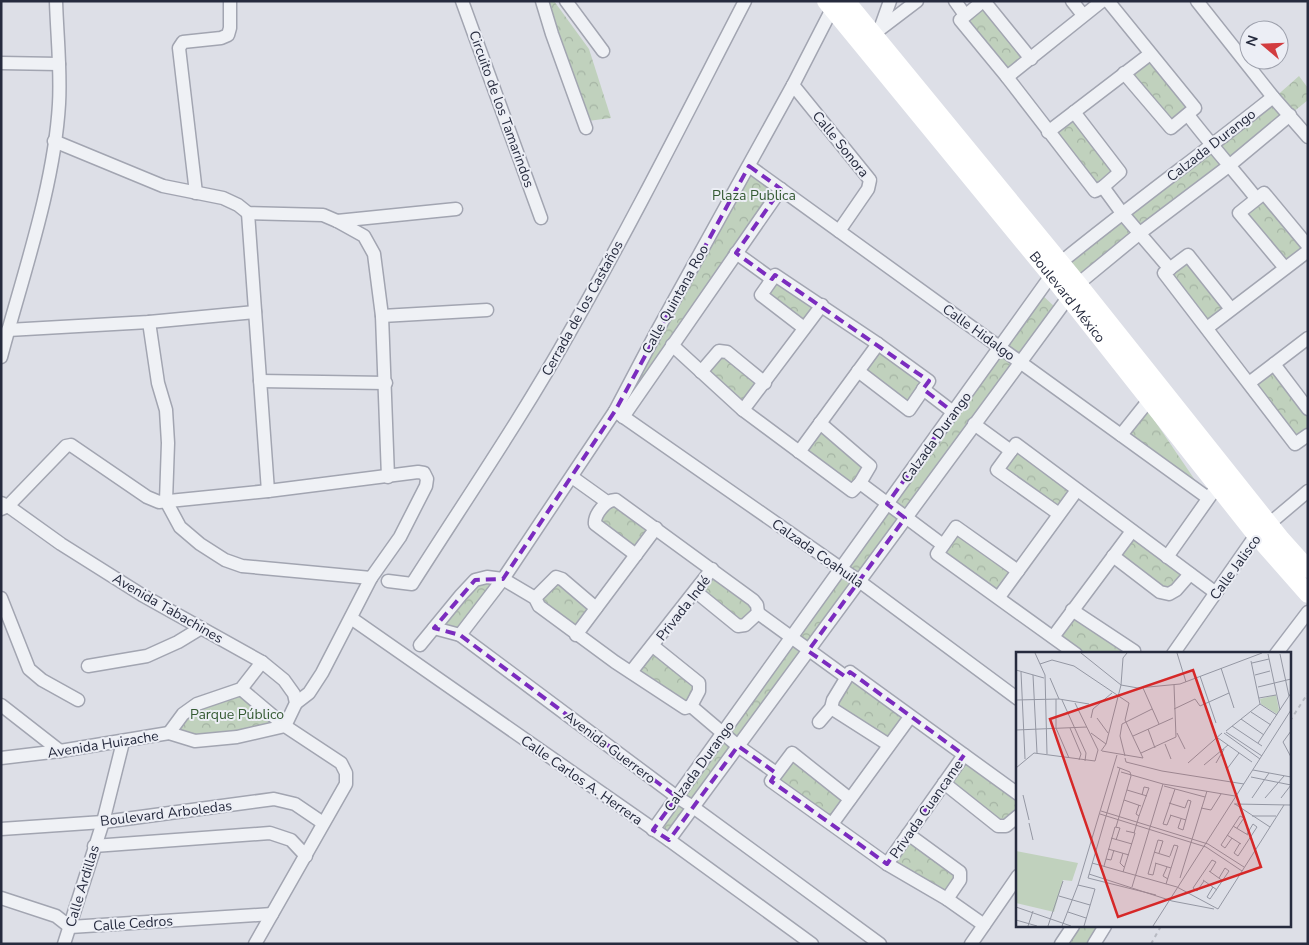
<svg xmlns="http://www.w3.org/2000/svg" width="1309" height="945" viewBox="0 0 1309 945" font-family="'Nunito Sans',sans-serif">
<defs>
<pattern id="park-crowns" width="20" height="18" patternUnits="userSpaceOnUse" patternTransform="scale(1.25)"><rect width="20" height="18" fill="#c0d1bd"/><path d="M2 6a3 3 0 1 1 6 0M12 15a3 3 0 1 1 6 0" fill="none" stroke="#a5b4a4"/></pattern>
</defs>
<rect width="100%" height="100%" fill="#dddfe7"/>
<g fill="url(#park-crowns)">
<polygon points="546,1 554,1 589,49 611,118 588,121"/>
<polygon points="984,3 1029,59 1007,75 962,21"/>
<polygon points="1149,59 1193,108 1171,125 1127,74"/>
<polygon points="1299,76 1308,88 1308,100 1227,166 1078,282 1063,264 1273,99"/>
<polygon points="1074,115 1116,171 1095,189 1050,133"/>
<polygon points="750,169 777,189 623,413 618,410"/>
<polygon points="1263,197 1305,247 1286,265 1243,214"/>
<polygon points="1186,259 1226,309 1208,326 1168,274"/>
<polygon points="776,275 821,305 804,327 762,295"/>
<polygon points="1041,294 1056,308 668,837 656,829"/>
<polygon points="878,346 928,381 909,408 860,371"/>
<polygon points="720,352 763,383 743,408 703,372"/>
<polygon points="1273,370 1308,416 1308,431 1296,440 1252,383"/>
<polygon points="1146,408 1199,486 1125,434"/>
<polygon points="820,425 868,466 852,490 801,451"/>
<polygon points="1017,446 1075,490 1059,513 999,470"/>
<polygon points="614,503 651,529 635,551 599,522"/>
<polygon points="956,528 1014,570 998,594 939,554"/>
<polygon points="1131,534 1183,574 1171,589 1161,590 1116,555"/>
<polygon points="712,571 756,606 741,626 697,591"/>
<polygon points="500,580 459,634 436,627 475,582"/>
<polygon points="555,581 591,609 576,631 536,599"/>
<polygon points="1073,614 1128,654 1079,654 1056,637"/>
<polygon points="654,649 697,683 686,706 634,672"/>
<polygon points="851,674 908,717 889,743 832,708"/>
<polygon points="241,689 285,726 229,738 169,733 183,714"/>
<polygon points="792,755 847,798 832,821 773,781"/>
<polygon points="965,758 1018,797 1018,811 1006,824 947,784"/>
<polygon points="908,838 959,875 945,896 891,864"/>
<polygon points="1075,926 1102,926 1091,944 1062,944"/>
</g>
<g fill="none" stroke-linecap="round" stroke-linejoin="round">
<g stroke="#a2a5b1" stroke-width="15">
<g id="street">
<polyline points="462,1 541,218"/>
<polyline points="542,1 552,34 586,128"/>
<polyline points="566,1 603,51"/>
<polyline points="955,1 965,15"/>
<polyline points="983,1 960,20 1007,77 1095,191 1103,187 1120,172 1074,112"/>
<polyline points="984,1 1031,59"/>
<polyline points="1072,1 1083,15"/>
<polyline points="1108,1 1195,108 1171,128 1124,73"/>
<polyline points="1197,1 1273,97 1308,137"/>
<polyline points="880,29 890,1"/>
<polyline points="867,39 917,1"/>
<polyline points="1,63 59,64"/>
<polyline points="1007,77 1102,1"/>
<polyline points="793,85 870,180 868,189 839,231"/>
<path d="M1188 115C1210 144 1234 170 1256 198"/>
<polyline points="1048,132 1150,54"/>
<polyline points="54,141 163,186 223,198 238,205 248,213 323,215 337,221 364,236 374,254 382,316 388,477"/>
<polyline points="749,166 1208,498"/>
<polyline points="1103,187 1122,213 1170,269"/>
<polyline points="196,193 179,48 183,42 221,38 228,35 230,28 230,1"/>
<polyline points="248,213 268,491"/>
<polyline points="337,221 456,209"/>
<polyline points="736,253 772,279"/>
<polyline points="1285,268 1239,213 1264,193 1308,246"/>
<polyline points="1231,309 1188,255 1164,273 1295,444 1308,435"/>
<polyline points="382,316 487,310"/>
<polyline points="149,322 158,383 166,410 168,443 166,501 180,527 200,544 225,560 242,566 371,578"/>
<polyline points="804,328 761,295 775,275 878,344 929,381 909,410 858,371"/>
<polyline points="1207,328 1308,251"/>
<polyline points="8,330 149,322 255,312"/>
<polyline points="672,345 743,410 852,491 860,483 870,466 820,423"/>
<path d="M1 357C22 277 54 188 59 104 61 70 57 35 56 1"/>
<polyline points="1274,364 1308,409"/>
<polyline points="701,372 719,351 727,352 765,383"/>
<polyline points="260,381 386,383"/>
<polyline points="1249,383 1308,338"/>
<polyline points="923,389 953,412"/>
<polyline points="743,410 822,305"/>
<polyline points="615,411 859,581 1018,699"/>
<polyline points="623,417 781,189"/>
<polyline points="974,424 1011,451"/>
<polyline points="1121,435 1149,400"/>
<polyline points="799,452 878,344"/>
<polyline points="572,477 607,502"/>
<polyline points="860,483 943,545"/>
<polyline points="1,503 8,506 61,544 142,595 262,662 284,680 294,694 296,703 285,726 241,689"/>
<polyline points="1,509 8,506 66,446 71,445 147,497 159,502 268,491 418,472 424,473 427,479 426,486 400,537 371,578 322,673 309,693 296,703"/>
<polyline points="1059,514 997,470 1016,444 1216,593"/>
<path d="M636 555 595 524C594 515 606 499 616 500L753 600 757 605 758 613 745 625 738 626 695 591"/>
<polyline points="1113,556 1160,592 1169,594 1176,590 1190,574"/>
<polyline points="1167,557 1213,492"/>
<polyline points="1018,571 956,527 937,554 1076,654"/>
<path d="M388 581 412 584C466 499 523 416 572 328 633 221 688 111 745 1"/>
<polyline points="999,597 1077,490"/>
<polyline points="1,598 29,669 42,680 78,700"/>
<polyline points="535,598 556,577 562,579 596,608"/>
<polyline points="1072,610 1134,651 1133,654"/>
<polyline points="758,613 846,677"/>
<polyline points="351,618 669,840 812,944"/>
<polyline points="434,628 460,635 677,797 693,807 880,944"/>
<polyline points="460,635 503,579 615,411 656,333 793,85 832,9"/>
<polyline points="576,635 656,528"/>
<polyline points="1053,637 1132,531"/>
<polyline points="420,645 461,595 475,580 487,577 503,579 535,598 539,606 615,662 685,708 691,706 738,746 776,773"/>
<polyline points="653,646 699,683 699,691 691,706"/>
<polyline points="1173,654 1256,535 1308,491"/>
<polyline points="1276,654 1308,612"/>
<polyline points="88,666 147,656 178,642 201,628"/>
<polyline points="631,672 712,569"/>
<polyline points="1,705 60,751"/>
<polyline points="831,708 889,745"/>
<polyline points="819,722 831,708 833,700 850,672 1018,794"/>
<polyline points="169,733 183,714 197,704 241,689 262,662"/>
<polyline points="1,758 60,751 169,733 195,741 237,737 285,726 341,763 346,773 346,784 255,944"/>
<polyline points="944,783 998,826 1006,826 1018,816"/>
<polyline points="850,799 792,753 771,781 887,864 947,899 984,925"/>
<polyline points="832,824 910,717"/>
<polyline points="1,829 103,822 274,799 295,804 323,823"/>
<path d="M653 830 1060 263C1130 206 1203 153 1273 97"/>
<polyline points="908,834 960,872 960,880 947,899"/>
<polyline points="669,840 1078,284 1140,233 1230,165 1290,115"/>
<polyline points="94,846 270,833 291,840 306,856"/>
<polyline points="887,864 964,755"/>
<polyline points="1,898 56,916 70,927 272,914"/>
<polyline points="64,944 103,822 123,742"/>
<polyline points="971,944 1018,876"/>
<polyline points="1061,944 1073,926"/>
<polyline points="1094,944 1105,926"/>
</g>
</g>
<g stroke="#b7bac2" stroke-width="2" stroke-dasharray="4 4" stroke-linecap="butt">
<polyline points="1290,721 1308,693"/>
<polyline points="1151,944 1161,926"/>
</g>
<use href="#street" stroke="#eff1f5" stroke-width="12"/>
<g stroke="#fff" stroke-width="18">
<path id="s1" d="M826 1 1058 284 1256 535 1308 594"/>
<polyline points="846,1 1078,284 1281,539 1308,569"/>
</g>
</g>
<path fill="none" stroke="#7b2cbf" stroke-width="4" stroke-dasharray="10 6" stroke-linejoin="round" d="M749 166 781 189 736 253 772 279 775 275 929 381 923 389 953 412 887 504 905 518 808 651 846 677 850 672 964 755 887 864 771 781 776 773 738 746 669 840 653 830 677 797 460 635 434 628 475 580 503 579 615 411Z"/>
<g text-anchor="middle" stroke-width="4" stroke-linejoin="round" paint-order="stroke">
<g font-size="14" fill="#262b3e" stroke="#eceef5">
<text transform="translate(502 109) rotate(70)" y="5">Circuito de los Tamarindos</text>
<text transform="translate(841 144) rotate(51)" y="5">Calle Sonora</text>
<text transform="translate(1211 145) rotate(-38)" y="5">Calzada Durango</text>
<text dy="5" stroke="none"><textPath href="#s1" startOffset="382">Boulevard México</textPath></text>
<text transform="translate(675 299) rotate(-61)" y="5">Calle Quintana Roo</text>
<text transform="translate(582 308) rotate(-61)" y="5">Cerrada de los Castaños</text>
<text transform="translate(979 332) rotate(36)" y="5">Calle Hidalgo</text>
<text transform="translate(936 437) rotate(-54)" y="5">Calzada Durango</text>
<text transform="translate(818 553) rotate(35)" y="5">Calzada Coahuila</text>
<text transform="translate(1235 567) rotate(-54)" y="5">Calle Jalisco</text>
<text transform="translate(168 608) rotate(30)" y="5">Avenida Tabachines</text>
<text transform="translate(683 608) rotate(-52)" y="5">Privada Indé</text>
<text transform="translate(103 744) rotate(-9)" y="5">Avenida Huizache</text>
<text transform="translate(610 747) rotate(37)" y="5">Avenida Guerrero</text>
<text transform="translate(699 766) rotate(-54)" y="5">Calzada Durango</text>
<text transform="translate(582 780) rotate(35)" y="5">Calle Carlos A. Herrera</text>
<text transform="translate(926 809) rotate(-55)" y="5">Privada Cuancame</text>
<text transform="translate(166 813) rotate(-7)" y="5">Boulevard Arboledas</text>
<text transform="translate(82 886) rotate(-73)" y="5">Calle Ardillas</text>
<text transform="translate(133 923) rotate(-4)" y="5">Calle Cedros</text>
</g>
<g font-size="14" fill="#355a33" stroke="#eceef5">
<text x="754" y="200">Plaza Publica</text>
<text x="237" y="719">Parque Público</text>
</g>
</g>
<g transform="translate(1016 652)">
<rect width="275" height="275" fill="#dddfe7"/>
<path d="M0 199 62 211 56 229 47 228 38 260 0 251Z" fill="#c0d1bd"/>
<path d="M260 43 263 58 261 62 245 52 244 47Z" fill="#c0d1bd"/>
<path fill="none" stroke="#9497a3" stroke-width="1" d="M19 1 29 23 31 102M65 1 105 33 122 36 164 32 246 1M161 1 170 30M252 2 264 58M264 2 273 44M235 9 244 52 261 63M236 11 253 7M24 12 36 8 58 14 113 51 109 68 127 106 86 99M205 16 218 56M0 18 28 26M5 20 9 107M17 23 21 101M239 23 254 19M184 24 200 71M34 26 43 47M242 35 275 27M127 36 143 72M243 46 260 43M40 47V76L53 106M0 48 43 47 73 52M46 48 70 101 69 109M158 57 179 47 184 54 213 41M235 60 255 73M75 66 77 57 96 41M81 66 92 81M225 67 248 83M216 74 246 94M54 76 65 102 63 108M132 77 139 96M0 78 71 75M210 79 244 52M275 79 267 90 275 105M210 80 246 104M75 81 90 92M161 81 169 97M208 81 244 107M117 84 157 66M202 86 236 110M242 91 275 41M149 92 155 107M85 99 90 92 105 33 107 6 111 1M125 101 160 85 158 33M109 104 104 84 106 72 136 57M109 106 110 110 146 119 228 132M172 111 206 81M200 111 208 97M188 113 212 93M0 116 18 101 79 109 82 98 59 51M104 116 72 226 140 243M211 117 223 101M237 118 275 125M105 120 147 132 219 144M235 125 275 133M148 134 189 145M111 138 131 144M7 143 13 168M236 146 253 121M249 146 268 124M265 146 275 133M108 148 125 154M153 151 169 156M218 152 274 153M219 152 254 175M123 153 120 162 123 164 133 136 128 135 126 143M185 156 195 158 205 142M85 159 192 192 228 215M84 162 190 195 226 219M154 163 170 168M155 163 151 173 147 172 159 137M236 164H260M165 167 162 176 167 178 175 149 172 148 169 156M13 171 17 188M217 174 232 183M100 175 115 124 114 120 101 115M118 181 123 164M211 183 225 192M95 186 116 192M216 186 209 196 205 193 224 164 228 166 221 176M224 191 218 201 222 204 241 175 237 172 231 182M92 197 113 203M138 200 154 205M107 201 104 211 108 215M90 207 95 208 98 198M76 211 161 235 202 257 268 153M139 211 155 216M140 211 137 223 132 222 142 188 147 189 143 201M88 214 99 175 104 176 100 188M151 215 147 224 152 227M193 219 207 229M107 220 119 181 110 179M73 222 156 249 198 257M164 226 191 139M187 228 201 238M188 229 181 239 177 236 196 208 200 210 194 220M150 232 162 194 158 193 154 204M62 233 79 237M116 235 147 132M197 235 191 245 194 247 213 219 209 216 203 226M43 244 74 253M0 255 55 274M52 260 70 266M0 268 21 274M12 274 17 259M32 274 47 229M46 274 62 233 101 103M68 274 79 237M137 274 275 58"/>
<path fill="#d62828" fill-opacity="0.15" stroke="#d62828" stroke-width="2.5" d="M177 18 245 215 102 265 34 67Z"/>
<rect width="275" height="275" fill="none" stroke="#262b3e" stroke-width="2.5"/>
</g>
<rect width="1309" height="945" fill="none" stroke="#262b3e" stroke-width="5"/>
<g transform="translate(1264 45) rotate(289)"><circle r="24" fill="#eceef5" stroke="#9da0ac"/>
<path d="M0-4L9 19L0 12L-9 19Z" fill="#d23c3f"/>
<text y="-8" font-size="14" font-weight="bold" text-anchor="middle" fill="#262b3e">N</text>
</g>
</svg>
